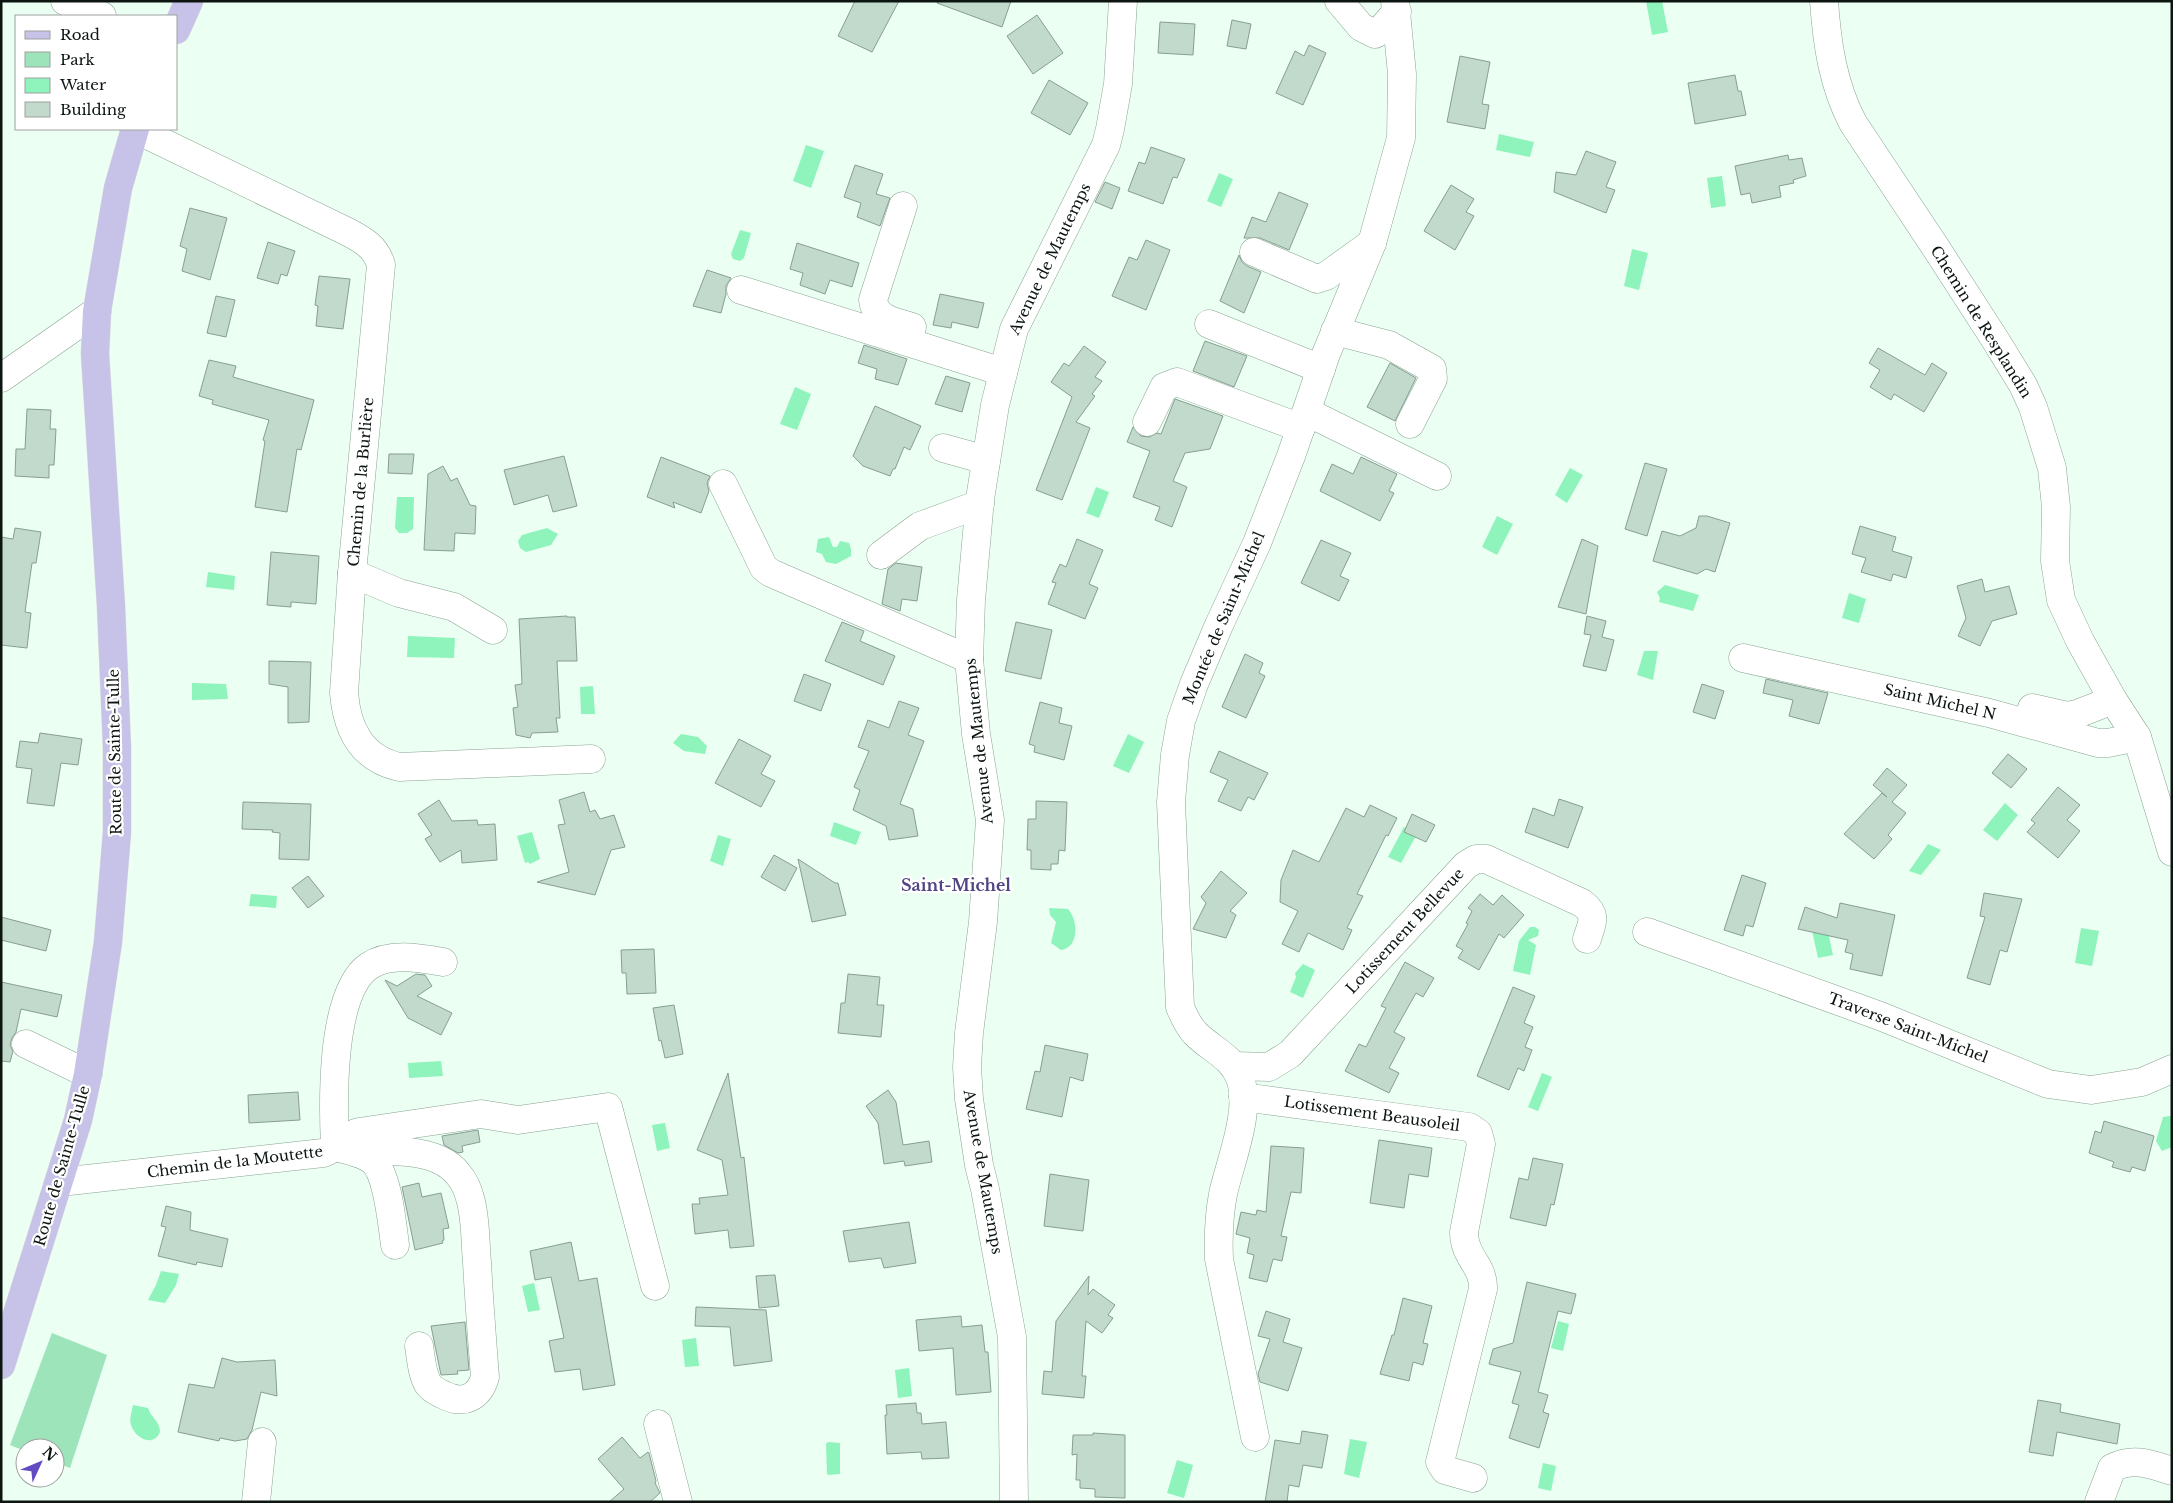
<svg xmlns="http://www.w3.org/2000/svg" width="2173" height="1503" viewBox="0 0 2173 1503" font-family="'Libre Baskerville',serif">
<rect width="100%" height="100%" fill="#ebfff2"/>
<polygon fill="#9de4bb" points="52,1333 107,1355 70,1468 55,1462 55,1448 25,1448 25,1451 10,1445"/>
<g fill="#8ef4bc">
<polygon points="1646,1 1662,1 1668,32 1652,35"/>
<polygon points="1499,134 1534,142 1530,157 1496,150"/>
<polygon points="806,145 824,151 811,188 793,181"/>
<polygon points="1219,173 1233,179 1221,207 1207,201"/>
<polygon points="1722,176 1726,206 1711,208 1707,178"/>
<polygon points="740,230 751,233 744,258 740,261 733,259 731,254"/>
<polygon points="1632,249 1648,253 1639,290 1624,286"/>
<polygon points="795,387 811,394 797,430 780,424"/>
<polygon points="1570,468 1583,475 1567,503 1555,495"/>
<polygon points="1096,487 1109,492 1099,518 1086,513"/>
<polygon points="397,497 414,497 413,529 407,533 399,533 395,528"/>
<polygon points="1497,516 1513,524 1497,555 1482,547"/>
<polygon points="547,528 558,534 551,545 526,552 520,548 518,541 522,535"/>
<polygon points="829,537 833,547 837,547 840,541 849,543 851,549 851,556 836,564 826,562 822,554 816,552 818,539"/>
<polygon points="208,572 235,576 234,590 206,587"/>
<polygon points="1665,585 1699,595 1693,611 1659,602 1660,598 1657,592"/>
<polygon points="1849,593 1866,599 1859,623 1842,618"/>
<polygon points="408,636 455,638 454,658 407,657"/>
<polygon points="1644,651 1658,651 1653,680 1637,675"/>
<polygon points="192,683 226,684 228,699 192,700"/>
<polygon points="593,686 595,714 581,714 580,687"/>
<polygon points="681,734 698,737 707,746 705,754 684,751 673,743"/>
<polygon points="1128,734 1144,742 1129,773 1113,766"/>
<polygon points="2005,803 2018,815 1997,841 1983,830"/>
<polygon points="834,822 861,832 856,845 830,836"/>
<polygon points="1404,827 1417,834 1401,863 1388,857"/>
<polygon points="532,832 540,859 530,864 528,862 525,863 517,836"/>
<polygon points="718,835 731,839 723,866 710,861"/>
<polygon points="1928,844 1941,850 1921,875 1909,871"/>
<polygon points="251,894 277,896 276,908 249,906"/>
<path d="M1049 908 1068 909C1078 920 1080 947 1061 950L1051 943 1056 922 1050 915Z"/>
<polygon points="1826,923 1833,955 1818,958 1811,926"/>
<polygon points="1530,927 1535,927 1539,930 1538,936 1528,940 1536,945 1530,975 1513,971 1519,941"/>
<polygon points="2081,928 2099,931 2092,966 2075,963"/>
<polygon points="1303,964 1315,970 1303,998 1290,992 1296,977 1295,973"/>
<polygon points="441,1061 443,1076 409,1078 408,1063"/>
<polygon points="1542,1073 1552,1077 1538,1111 1528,1107"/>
<polygon points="2169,1116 2172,1117 2172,1147 2162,1151 2156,1141 2163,1117"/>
<polygon points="665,1123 670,1148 657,1151 652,1125"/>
<polygon points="161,1271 179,1274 176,1285 165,1303 148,1300 156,1285"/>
<polygon points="534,1283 540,1310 528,1312 522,1286"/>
<polygon points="1558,1321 1569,1324 1563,1351 1551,1348"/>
<polygon points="696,1338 699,1366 685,1367 682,1340"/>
<polygon points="909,1368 912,1396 898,1398 895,1370"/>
<path d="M133 1405 148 1408C151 1418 160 1421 160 1432 153 1448 135 1438 131 1425 129 1419 132 1411 133 1405Z"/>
<polygon points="1350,1439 1367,1442 1359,1478 1344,1474"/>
<polygon points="828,1442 840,1443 840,1474 828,1475 827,1473 826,1444"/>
<polygon points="1177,1460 1193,1465 1184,1498 1167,1493"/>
<polygon points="1543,1463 1556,1466 1551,1491 1538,1488"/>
</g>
<g fill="#c1dacb" stroke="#879f90">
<polygon points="855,1 899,1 872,52 838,36"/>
<polygon points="938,1 1011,1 1002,27 937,3"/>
<polygon points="1037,15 1063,53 1033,74 1007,36"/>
<polygon points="1232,20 1251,24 1246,49 1227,46"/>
<polygon points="1160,22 1195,24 1193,55 1158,53"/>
<polygon points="1309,45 1326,53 1303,105 1276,93 1295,51 1304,56"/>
<polygon points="1460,56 1490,62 1482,104 1489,105 1485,129 1447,122"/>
<polygon points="1735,75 1738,91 1741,91 1746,115 1695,124 1688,83"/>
<polygon points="1049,80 1088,103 1070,135 1031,113"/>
<polygon points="1151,147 1185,159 1177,178 1173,177 1163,204 1128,191 1139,162 1145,164"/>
<polygon points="1586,151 1616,162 1606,187 1615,190 1606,213 1554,192 1556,172 1576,175"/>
<polygon points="1788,155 1789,160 1802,158 1806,176 1793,180 1794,183 1779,186 1781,197 1752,203 1750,193 1741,195 1735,166"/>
<polygon points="855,165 883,174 876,194 890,198 880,226 857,217 861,203 844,197"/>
<polygon points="1105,182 1120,188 1112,209 1095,202"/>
<polygon points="1451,185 1474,199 1466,212 1474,216 1455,250 1424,231"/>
<polygon points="1279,192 1308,204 1289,250 1260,238 1244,238 1252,217 1266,222"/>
<polygon points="190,208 227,218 210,280 182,271 187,249 180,246"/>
<polygon points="1146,240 1170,250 1146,310 1112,296 1129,257 1137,260"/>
<polygon points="268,242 295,251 287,276 281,274 278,284 257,278"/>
<polygon points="797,243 859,263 852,287 830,280 825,294 800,285 803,273 790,269"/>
<polygon points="1239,255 1242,262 1247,266 1261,272 1244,313 1220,301"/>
<polygon points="707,270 731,278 726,286 726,294 721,313 693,306"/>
<polygon points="319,276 350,279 343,329 316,326 318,306 315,305"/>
<polygon points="940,294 984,303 978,328 952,322 951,328 933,325"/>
<polygon points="216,296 235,300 226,337 207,333"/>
<polygon points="1205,341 1247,356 1234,387 1193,371"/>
<polygon points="864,345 907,359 898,385 875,379 877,369 858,363"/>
<polygon points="1084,346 1106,362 1095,377 1102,381 1092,394 1095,396 1076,422 1090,428 1062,500 1036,490 1072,397 1051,382 1064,363 1069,366"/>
<polygon points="1878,348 1925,375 1932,363 1947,373 1924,412 1894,394 1891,400 1870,387 1880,370 1869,363"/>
<polygon points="209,360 236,366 233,377 314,400 301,450 297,449 287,512 255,507 265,441 263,440 269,420 212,404 213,400 199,396"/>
<polygon points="1390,363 1416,378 1395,421 1367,407"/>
<polygon points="946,376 970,383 962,412 935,404"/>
<polygon points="1175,399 1223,416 1210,449 1185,453 1173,481 1187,487 1172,527 1155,520 1160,507 1133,497 1150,451 1127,442 1133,427 1141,436 1149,437 1157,433 1161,434"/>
<polygon points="875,406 921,426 910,450 904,447 895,469 893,469 890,476 863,466 853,456"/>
<polygon points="27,409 51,410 50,429 56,429 54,465 49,465 49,478 15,476 16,449 25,449"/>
<polygon points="389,454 414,454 412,474 388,473"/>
<polygon points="564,456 577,506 553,512 548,495 514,505 504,470"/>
<polygon points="661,457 710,476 707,483 709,491 701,513 673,502 675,508 647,497"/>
<polygon points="1361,457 1397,474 1389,491 1394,493 1380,521 1320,491 1332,464 1353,474"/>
<polygon points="1645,463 1667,469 1647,536 1625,529"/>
<polygon points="443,466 451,481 457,478 470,505 476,506 475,534 455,533 454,551 424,550 428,474"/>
<polygon points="1699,516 1707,516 1730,523 1715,572 1706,569 1697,574 1653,561 1662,531 1680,536 1696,528"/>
<polygon points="1860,526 1896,537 1892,551 1912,557 1906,578 1893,574 1891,581 1861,572 1866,558 1852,554"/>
<polygon points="15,528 41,532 36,563 32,563 25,612 31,613 27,648 1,645 1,537 13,539"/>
<polygon points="1077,539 1103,550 1089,584 1098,588 1085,619 1048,604 1056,583 1052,582 1060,564 1066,567"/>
<polygon points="1582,539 1598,546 1586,614 1558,607"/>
<polygon points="1321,540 1351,553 1340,576 1349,580 1339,601 1301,583"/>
<polygon points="271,552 319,556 316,604 291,602 291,607 267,605"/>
<polygon points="896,563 922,567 917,601 902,599 900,611 882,604 888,569"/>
<polygon points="1982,579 1985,592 2009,586 2017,614 1992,621 1980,646 1958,636 1966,618 1957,586"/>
<polygon points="567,616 567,617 575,617 577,661 557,661 560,718 556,718 558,732 532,733 530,738 516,735 513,708 518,707 515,685 522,684 519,619"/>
<polygon points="1587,616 1606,621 1602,637 1614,640 1606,671 1583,666 1591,635 1584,634"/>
<polygon points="842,622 864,631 860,641 895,656 883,685 825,661"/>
<polygon points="1016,622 1052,630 1041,679 1005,671"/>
<polygon points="1245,654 1263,663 1259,673 1265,676 1246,718 1222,707"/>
<polygon points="269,661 311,662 309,722 288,723 288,687 269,684"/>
<polygon points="804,674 831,684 821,711 794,701"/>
<polygon points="1766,679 1828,693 1819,724 1789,716 1793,700 1763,693"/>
<polygon points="1702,684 1724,691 1715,719 1693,712"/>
<polygon points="899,701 919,708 908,735 924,741 900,804 913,809 918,836 889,840 886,826 853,810 860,790 854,787 869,751 858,747 868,720 889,728"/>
<polygon points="1040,702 1062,708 1059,723 1072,726 1064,760 1034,752 1035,746 1029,744"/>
<polygon points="40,733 82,739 78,765 61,763 54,806 27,803 32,769 16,767 20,741 38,743"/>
<polygon points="739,739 771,756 761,774 775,781 761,807 715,783"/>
<polygon points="1219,751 1268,773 1254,800 1248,797 1241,811 1218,801 1228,780 1210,772"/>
<polygon points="2008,754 2027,769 2011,788 1992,773"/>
<polygon points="1887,768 1907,785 1892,802 1906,813 1888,835 1892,839 1874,859 1844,834 1882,793 1887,797 1873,785"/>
<polygon points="2058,787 2080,805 2067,820 2080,831 2058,858 2027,832 2035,823 2031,820"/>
<polygon points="584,792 590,812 595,810 600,819 614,815 625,847 611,850 595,895 537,882 569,872 558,825 565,824 559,800"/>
<polygon points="1559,799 1583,807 1568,848 1525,832 1533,808 1554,816"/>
<polygon points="439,800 452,821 477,820 478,825 495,824 497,860 462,863 461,850 440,862 425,839 432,835 418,814"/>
<polygon points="1036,801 1067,802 1065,851 1059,850 1058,864 1051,864 1051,870 1031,869 1031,850 1027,850 1028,819 1036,819"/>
<polygon points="243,802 311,804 309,860 279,859 280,833 272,832 273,830 242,829"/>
<polygon points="1370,805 1397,818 1388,836 1386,835 1357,894 1363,896 1347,928 1352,930 1343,950 1308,933 1299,952 1282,944 1298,911 1280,902 1281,880 1293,850 1319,862 1346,808 1364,817"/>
<polygon points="1412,814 1435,825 1426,842 1404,832"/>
<polygon points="774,855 797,868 785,891 761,877"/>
<polygon points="798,859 835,883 838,883 846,915 812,922"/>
<polygon points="1221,871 1247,893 1230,911 1236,915 1226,938 1193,929 1206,903 1201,897"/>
<polygon points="1742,875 1766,883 1753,927 1746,925 1743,936 1724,930"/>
<polygon points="308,876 324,896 308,908 292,888"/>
<polygon points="1984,893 2022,899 2007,952 2000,950 1990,985 1967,978 1985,917 1980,916"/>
<polygon points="1480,894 1493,905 1502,895 1524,915 1504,938 1499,934 1479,970 1458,958 1463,950 1456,946 1468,924 1466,923 1472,911 1468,908"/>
<polygon points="1840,903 1895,915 1882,976 1850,969 1853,954 1845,952 1848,940 1798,929 1805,907 1837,918"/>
<polygon points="1,917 51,930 46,951 1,940"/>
<polygon points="654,949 656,993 627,994 626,973 622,973 621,950"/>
<polygon points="1405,962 1434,978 1423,997 1416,993 1394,1032 1405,1038 1389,1068 1399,1073 1389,1093 1345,1071 1359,1044 1366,1047 1386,1008 1381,1006"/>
<polygon points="416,974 425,975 432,986 417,996 452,1013 441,1035 408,1018 385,980 397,986"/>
<polygon points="848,974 880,977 877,1005 884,1005 881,1037 838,1033 841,1003 845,1003"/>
<polygon points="1,982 62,995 57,1017 21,1009 16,1032 12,1038 10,1045 13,1051 10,1062 1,1061"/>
<polygon points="1513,987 1535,996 1524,1023 1533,1027 1525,1047 1532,1050 1524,1071 1518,1068 1509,1090 1477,1076"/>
<polygon points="674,1005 683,1054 665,1058 661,1040 659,1041 653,1008"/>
<polygon points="1045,1045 1088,1054 1083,1081 1070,1077 1062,1117 1026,1109 1035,1071 1040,1072"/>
<polygon points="728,1073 741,1158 744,1157 754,1246 730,1248 728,1230 695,1234 692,1204 700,1204 699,1198 728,1195 722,1160 697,1150"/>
<polygon points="888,1090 896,1102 903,1145 929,1141 932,1162 905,1166 904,1161 884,1164 878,1123 866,1106"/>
<polygon points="298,1092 300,1120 249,1123 248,1095"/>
<polygon points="2104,1121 2154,1136 2145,1171 2132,1167 2130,1172 2112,1167 2114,1162 2089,1153 2095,1131 2101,1133"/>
<polygon points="478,1130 480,1142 462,1146 463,1152 458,1153 444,1145 442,1136"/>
<polygon points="1379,1140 1432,1148 1428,1177 1409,1174 1404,1208 1370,1203"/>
<polygon points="1271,1146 1304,1148 1301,1193 1291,1192 1281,1236 1287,1237 1282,1261 1273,1259 1267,1282 1249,1278 1254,1255 1247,1253 1250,1238 1236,1234 1241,1212 1256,1215 1257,1210 1266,1212"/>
<polygon points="1533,1158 1563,1164 1554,1205 1551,1204 1546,1226 1510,1218 1519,1178 1528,1180"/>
<polygon points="1050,1174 1089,1180 1083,1231 1044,1226"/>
<polygon points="419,1183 422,1197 441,1193 449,1228 443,1229 444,1240 442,1241 443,1243 415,1250 402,1187"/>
<polygon points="166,1206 191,1212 190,1230 228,1239 222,1267 197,1262 196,1265 158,1256 166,1227 161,1226"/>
<polygon points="909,1222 916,1263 884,1268 881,1258 849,1262 843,1231"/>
<polygon points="571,1242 579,1281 597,1278 615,1385 583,1390 580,1369 555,1372 549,1341 564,1338 551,1277 535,1280 530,1251"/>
<polygon points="775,1275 779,1306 759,1308 756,1276"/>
<polygon points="1089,1276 1088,1295 1093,1289 1115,1305 1108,1315 1113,1318 1102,1333 1086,1321 1082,1376 1086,1376 1084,1398 1042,1394 1044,1371 1052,1372 1056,1321"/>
<polygon points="1527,1282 1576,1294 1571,1314 1558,1311 1538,1392 1548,1395 1543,1412 1549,1414 1539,1448 1509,1438 1519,1405 1512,1403 1521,1372 1489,1364 1493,1349 1513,1343"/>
<polygon points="1403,1298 1432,1306 1423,1343 1428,1344 1423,1365 1413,1362 1409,1381 1380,1374 1392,1335 1394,1335"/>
<polygon points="696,1307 766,1310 772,1361 734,1366 730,1327 695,1326"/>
<polygon points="1266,1311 1290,1319 1283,1342 1302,1348 1288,1391 1260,1382 1258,1374 1270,1339 1258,1336"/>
<polygon points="961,1316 962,1327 982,1325 985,1352 988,1352 991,1392 956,1395 953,1348 919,1351 916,1320"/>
<polygon points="465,1322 469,1370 457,1371 458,1374 441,1375 431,1326"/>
<polygon points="222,1358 237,1362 275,1360 277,1396 261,1392 252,1430 247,1439 235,1441 220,1438 219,1441 178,1432 189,1384 214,1388"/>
<polygon points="2038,1400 2061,1404 2060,1412 2120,1424 2117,1444 2057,1432 2053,1456 2029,1452"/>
<polygon points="916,1403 917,1413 921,1413 922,1424 946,1422 949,1458 922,1459 921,1452 887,1454 885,1415 887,1415 886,1405"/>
<polygon points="1302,1431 1328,1435 1322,1468 1303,1465 1299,1487 1289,1485 1287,1502 1265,1502 1275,1440 1300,1444"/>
<polygon points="1093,1433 1125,1435 1125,1498 1095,1497 1095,1489 1080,1488 1080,1480 1076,1480 1077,1454 1072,1455 1073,1435 1093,1435"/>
<polygon points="622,1437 640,1458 648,1452 649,1453 656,1481 655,1483 660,1493 650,1502 609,1502 624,1489 598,1459"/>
</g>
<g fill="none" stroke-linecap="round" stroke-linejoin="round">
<g stroke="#8ba394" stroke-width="29">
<g id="minor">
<polyline points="65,1 102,16"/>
<polyline points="1339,1 1361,27 1375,34 1380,31 1397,11"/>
<path d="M1824 1C1827 44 1833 85 1853 123L1936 248 1996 341 2023 385 2033 407 2052 468 2056 507 2055 561 2061 600 2080 641 2113 700 2137 737 2172 852"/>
<path d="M135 129 348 232C363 240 376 247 381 265L352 573 344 693C347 729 361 758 399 767L591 759"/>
<path d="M903 206 873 300C875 319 896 322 912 327"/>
<polyline points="1254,252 1317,279 1326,276 1372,243"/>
<polyline points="741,290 1003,372"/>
<polyline points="1209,324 1321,369"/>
<polyline points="1335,331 1389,345 1432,369 1433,379 1410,424"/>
<polyline points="1,378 97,311"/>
<polyline points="1307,412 1437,476"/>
<polyline points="1147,422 1164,387 1177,382 1301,428"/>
<polyline points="943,448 986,460"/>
<polyline points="723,484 764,568 771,573 969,659"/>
<polyline points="881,555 920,526 980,504"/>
<polyline points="352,573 399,593 454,607 493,630"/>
<polyline points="1743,658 1989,713 2098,743 2108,743 2137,737"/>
<polyline points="2032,708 2067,716 2077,714 2113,700"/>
<polyline points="1647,932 1880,1016 2048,1084 2091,1090 2142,1082 2172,1069"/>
<polyline points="26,1044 88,1074"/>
<path d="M1235 1066 1269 1067 1290 1054 1466 865 1476 859H1486L1582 903C1598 915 1592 923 1587 939"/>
<path d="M1243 1097 1469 1127 1478 1133 1481 1144 1464 1232C1464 1258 1484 1265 1483 1289L1440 1462 1445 1470 1473 1478"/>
<path d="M357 1153C386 1150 437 1147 458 1174 463 1180 468 1190 470 1198 476 1218 475 1242 477 1262 479 1301 482 1339 485 1377 479 1398 463 1405 444 1395 438 1392 432 1390 428 1384 422 1374 421 1358 419 1346"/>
<path d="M60 1182 323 1153C337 1149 345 1136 359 1132L481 1114 518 1120 608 1107 655 1286"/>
<path d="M395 1245C392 1224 388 1173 372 1160 361 1152 347 1150 335 1147 333 1104 330 993 369 966 390 952 420 958 443 962"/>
<polyline points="658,1424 678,1502"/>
<path d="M1255 1437 1219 1259C1218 1237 1219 1216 1223 1194 1230 1162 1252 1110 1240 1078 1232 1056 1210 1049 1195 1033 1188 1026 1184 1016 1180 1007L1171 802 1175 755 1181 721 1194 684 1219 625 1257 543 1291 456 1326 354 1372 243 1401 138 1402 74 1395 1"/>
<polyline points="256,1502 262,1442"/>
<polyline points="1014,1502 1012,1337 985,1189 979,1165 969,1099 967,1067 969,1033 983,922 990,820 976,734 969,659 971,600 980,499 995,405 1014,329 1106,145 1110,129 1118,84 1123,1"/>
<path d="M2099 1502 2112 1468C2134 1457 2150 1464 2172 1471"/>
</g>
</g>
<g stroke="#e2e3e2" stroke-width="29">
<g id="major">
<polyline points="176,30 189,1"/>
<polyline points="1,1365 78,1120 88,1074 108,942 117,832 117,748 111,606 95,354 97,311 118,188 135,129"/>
</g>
</g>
<use href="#minor" stroke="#fff" stroke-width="28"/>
<use href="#major" stroke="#c6c2e8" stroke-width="28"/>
</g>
<g text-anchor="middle" stroke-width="4.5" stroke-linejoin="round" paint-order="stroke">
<g font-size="15" fill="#0c1510" stroke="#fff">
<text transform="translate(1050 259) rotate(-64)" y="5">Avenue de Mautemps</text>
<text transform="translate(1981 322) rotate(58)" y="5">Chemin de Resplandin</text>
<text transform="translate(361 482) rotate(-85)" y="5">Chemin de la Burlière</text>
<text transform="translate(1224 618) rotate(-67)" y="5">Montée de Saint-Michel</text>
<text transform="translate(1940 702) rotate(13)" y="5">Saint Michel N</text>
<text transform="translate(979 741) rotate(-96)" y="5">Avenue de Mautemps</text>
<text transform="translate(115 752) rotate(-91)" y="5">Route de Sainte-Tulle</text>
<text transform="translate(1405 931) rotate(-47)" y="5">Lotissement Bellevue</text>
<text transform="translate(1908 1028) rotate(21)" y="5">Traverse Saint-Michel</text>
<text transform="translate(1372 1114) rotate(8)" y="5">Lotissement Beausoleil</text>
<text transform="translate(235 1162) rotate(-7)" y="5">Chemin de la Moutette</text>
<text transform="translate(62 1166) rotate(-74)" y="5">Route de Sainte-Tulle</text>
<text transform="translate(983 1172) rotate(80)" y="5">Avenue de Mautemps</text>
</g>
<g font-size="16" font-weight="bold" fill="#4e4583" stroke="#fff">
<text x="956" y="891">Saint-Michel</text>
</g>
</g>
<rect width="2173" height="1503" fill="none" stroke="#0c1510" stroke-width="5"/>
<rect x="15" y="15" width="162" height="115" fill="#ffffff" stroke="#9ea19f"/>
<rect x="25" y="31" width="25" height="8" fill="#c6c2e8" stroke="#9ea19f"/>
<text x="60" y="40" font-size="15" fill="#0c1510">Road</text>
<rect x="25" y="52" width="25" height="15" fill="#9de4bb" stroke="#9ea19f"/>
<text x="60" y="65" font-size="15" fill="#0c1510">Park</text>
<rect x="25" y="78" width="25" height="15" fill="#8ef4bc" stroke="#9ea19f"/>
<text x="60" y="90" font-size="15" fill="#0c1510">Water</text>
<rect x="25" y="102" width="25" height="15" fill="#c1dacb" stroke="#9ea19f"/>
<text x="60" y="115" font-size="15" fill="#0c1510">Building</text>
<g transform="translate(40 1463) rotate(46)"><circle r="24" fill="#ffffff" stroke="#9ea19f"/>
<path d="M0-4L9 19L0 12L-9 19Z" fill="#6349c2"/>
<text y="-8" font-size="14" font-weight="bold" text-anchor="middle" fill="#0c1510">N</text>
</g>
</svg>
